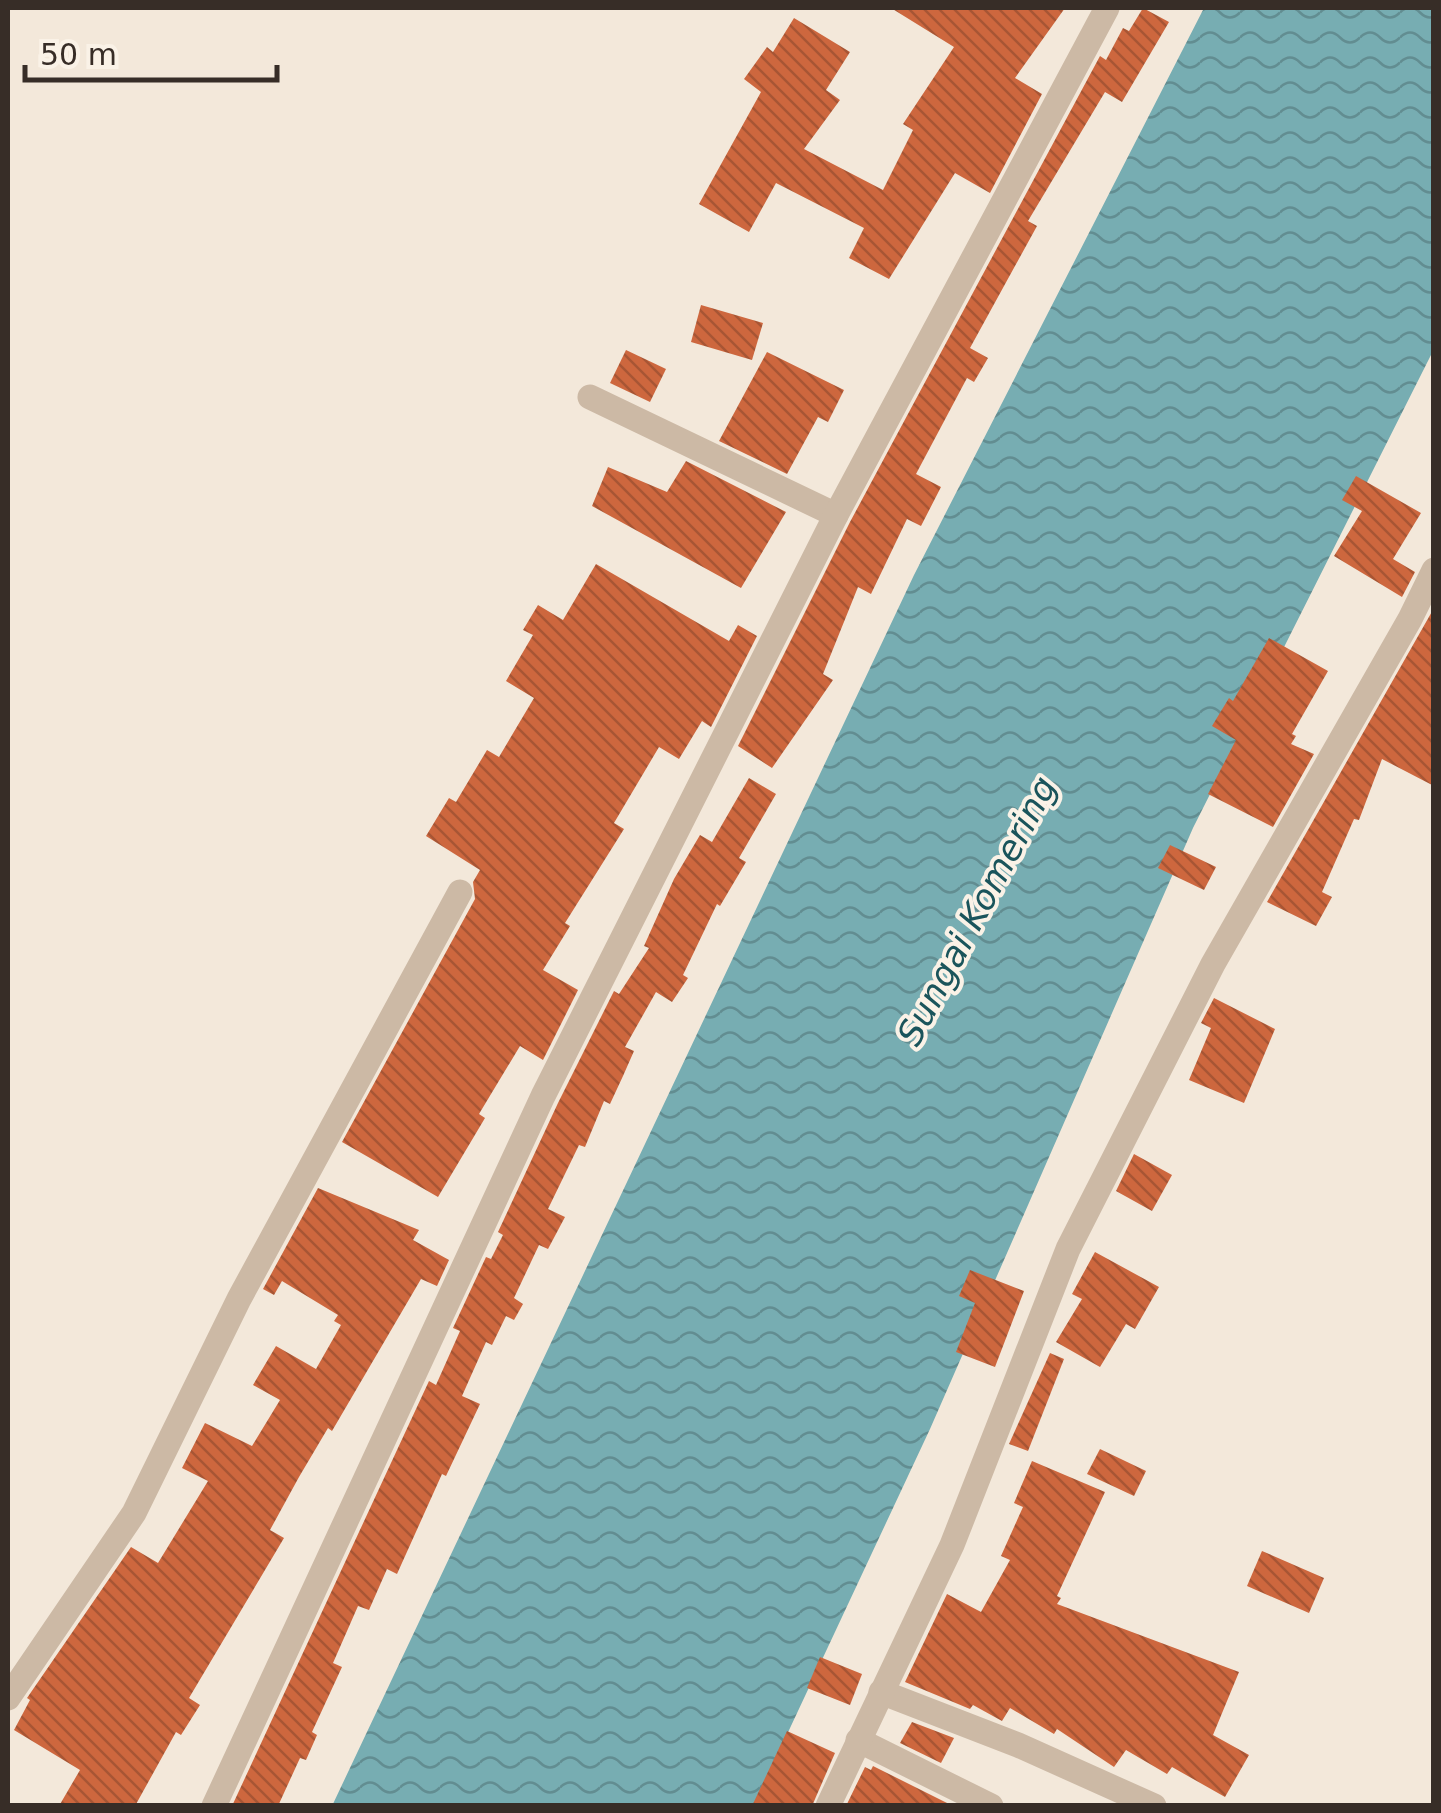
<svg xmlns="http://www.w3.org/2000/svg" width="1441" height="1813" viewBox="0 0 1441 1813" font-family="'DejaVu Sans',sans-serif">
<defs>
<pattern id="water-waves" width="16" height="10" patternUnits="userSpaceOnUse" patternTransform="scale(2.5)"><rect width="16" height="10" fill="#77adb2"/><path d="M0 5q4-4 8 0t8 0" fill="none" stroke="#628d91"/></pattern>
<pattern id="building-back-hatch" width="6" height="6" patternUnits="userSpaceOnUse" patternTransform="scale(2.5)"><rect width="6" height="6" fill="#cd673e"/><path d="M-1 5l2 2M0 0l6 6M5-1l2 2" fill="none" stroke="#a75534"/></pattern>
</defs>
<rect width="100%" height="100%" fill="#f3e8da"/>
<polygon fill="url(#water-waves)" points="1204,8 1433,8 1433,351 1193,828 930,1429 754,1805 332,1806 914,575"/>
<g fill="url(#building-back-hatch)">
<polygon points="891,8 1065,8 1015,78 1042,94 990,193 955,173 889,279 849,258 864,228 776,183 749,232 699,204 761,92 744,79 767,47 773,52 794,18 850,52 826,90 840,100 804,149 883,190 913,130 903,124 954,47"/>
<polygon points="1143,8 1169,22 1122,102 1105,92 1028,221 1037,226 970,348 988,358 974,382 967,378 916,474 941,487 921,526 907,519 871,594 858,587 823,674 833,680 772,768 738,746 850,522 1100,56 1106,60 1123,28 1129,31"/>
<polygon points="701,305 763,323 752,360 691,342"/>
<polygon points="626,350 666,369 650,402 610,383"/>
<polygon points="767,352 844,390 828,422 818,417 787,474 719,441"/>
<polygon points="686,461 786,512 741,588 592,506 608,467 667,492"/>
<polygon points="1356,476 1421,513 1393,559 1415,572 1402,597 1334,556 1362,511 1342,500"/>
<polygon points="596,564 729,641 738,625 757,636 711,727 702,721 679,759 659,747 614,823 624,829 565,923 570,926 543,970 578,990 543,1060 520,1046 479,1114 485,1118 438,1197 342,1142 475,899 473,882 480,870 426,836 449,798 456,802 487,750 499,757 534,698 506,681 533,635 523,630 538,605 563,620"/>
<polygon points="1434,608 1434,786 1382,759 1359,820 1354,819 1322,892 1332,897 1316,926 1267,902"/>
<polygon points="1269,638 1328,671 1292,734 1296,736 1291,744 1314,754 1273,827 1208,794 1236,740 1212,726 1229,698 1233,701"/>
<polygon points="749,778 776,794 739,858 746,862 720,906 717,904 683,975 688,978 672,1002 656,992 625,1047 634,1051 623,1076 610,1104 604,1101 585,1147 579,1145 548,1209 565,1217 548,1249 539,1245 514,1298 523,1304 514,1320 506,1316 492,1345 486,1342 462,1396 480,1404 446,1476 442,1474 397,1574 387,1569 369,1610 358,1606 333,1663 342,1667 312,1732 317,1735 306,1760 300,1758 278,1806 232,1806 429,1381 436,1385 460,1331 453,1328 486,1257 491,1259 503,1235 498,1232 558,1103 614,991 619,994 649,948 644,946 674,879 700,835 712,842"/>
<polygon points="1170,845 1216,867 1204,890 1158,868"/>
<polygon points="1214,998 1275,1029 1244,1103 1189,1080 1211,1028 1201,1023"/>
<polygon points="1134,1154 1172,1175 1152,1211 1116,1191"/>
<polygon points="318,1188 419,1230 413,1240 449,1260 437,1286 421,1279 332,1431 328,1428 299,1477 270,1530 284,1538 189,1698 200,1705 181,1735 176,1732 135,1806 59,1806 80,1770 14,1730 30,1700 27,1698 131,1547 158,1563 208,1481 182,1468 205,1423 252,1446 280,1400 253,1385 276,1346 316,1369 341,1325 334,1321 338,1315 282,1281 274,1295 263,1289"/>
<polygon points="1095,1252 1159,1287 1135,1329 1126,1324 1100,1367 1056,1342 1082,1299 1072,1294"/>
<polygon points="970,1270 1024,1291 995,1367 956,1352 975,1303 959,1296"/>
<polygon points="1050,1353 1064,1359 1028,1451 1009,1444"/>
<polygon points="1100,1449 1146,1471 1134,1496 1087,1474"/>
<polygon points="1032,1461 1105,1492 1057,1596 1061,1598 1057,1604 1239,1672 1213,1735 1249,1755 1225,1797 1172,1767 1167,1774 1126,1750 1114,1767 1057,1729 1054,1734 1010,1708 1002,1721 973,1705 970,1709 905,1682 947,1594 981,1612 1010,1560 1001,1556 1023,1507 1014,1503"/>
<polygon points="1262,1551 1324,1578 1309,1613 1247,1586"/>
<polygon points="820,1657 862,1674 850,1705 807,1688"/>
<polygon points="912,1722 954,1738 941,1763 900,1743"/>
<polygon points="787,1731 835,1753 812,1806 752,1806"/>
<polygon points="873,1766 953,1806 846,1806 865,1767 871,1770"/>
</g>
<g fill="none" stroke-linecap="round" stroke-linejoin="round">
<g stroke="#ccb9a5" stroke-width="25">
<polyline points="590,397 836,515"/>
<polyline points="881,1692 1018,1745 1154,1806"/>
<polyline points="8,1698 134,1513 239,1299 460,892"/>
<polyline points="858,1740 991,1806"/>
<polyline points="214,1806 543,1096 836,515 1107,8"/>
<polyline points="828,1806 952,1545 1068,1249 1213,964 1410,619 1434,570"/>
</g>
</g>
<g text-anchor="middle" stroke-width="8" stroke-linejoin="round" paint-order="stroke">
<g font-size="35" font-style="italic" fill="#1a545b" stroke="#faf2e7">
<text transform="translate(977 911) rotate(-62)" y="12">Sungai Komering</text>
</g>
</g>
<rect width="1441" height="1813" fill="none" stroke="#372d27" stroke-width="20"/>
<path d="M25 65v15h252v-15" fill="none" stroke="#372d27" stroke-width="5"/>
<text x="40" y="65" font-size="30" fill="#372d27" stroke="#faf2e7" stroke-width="8" paint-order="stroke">50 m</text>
</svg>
